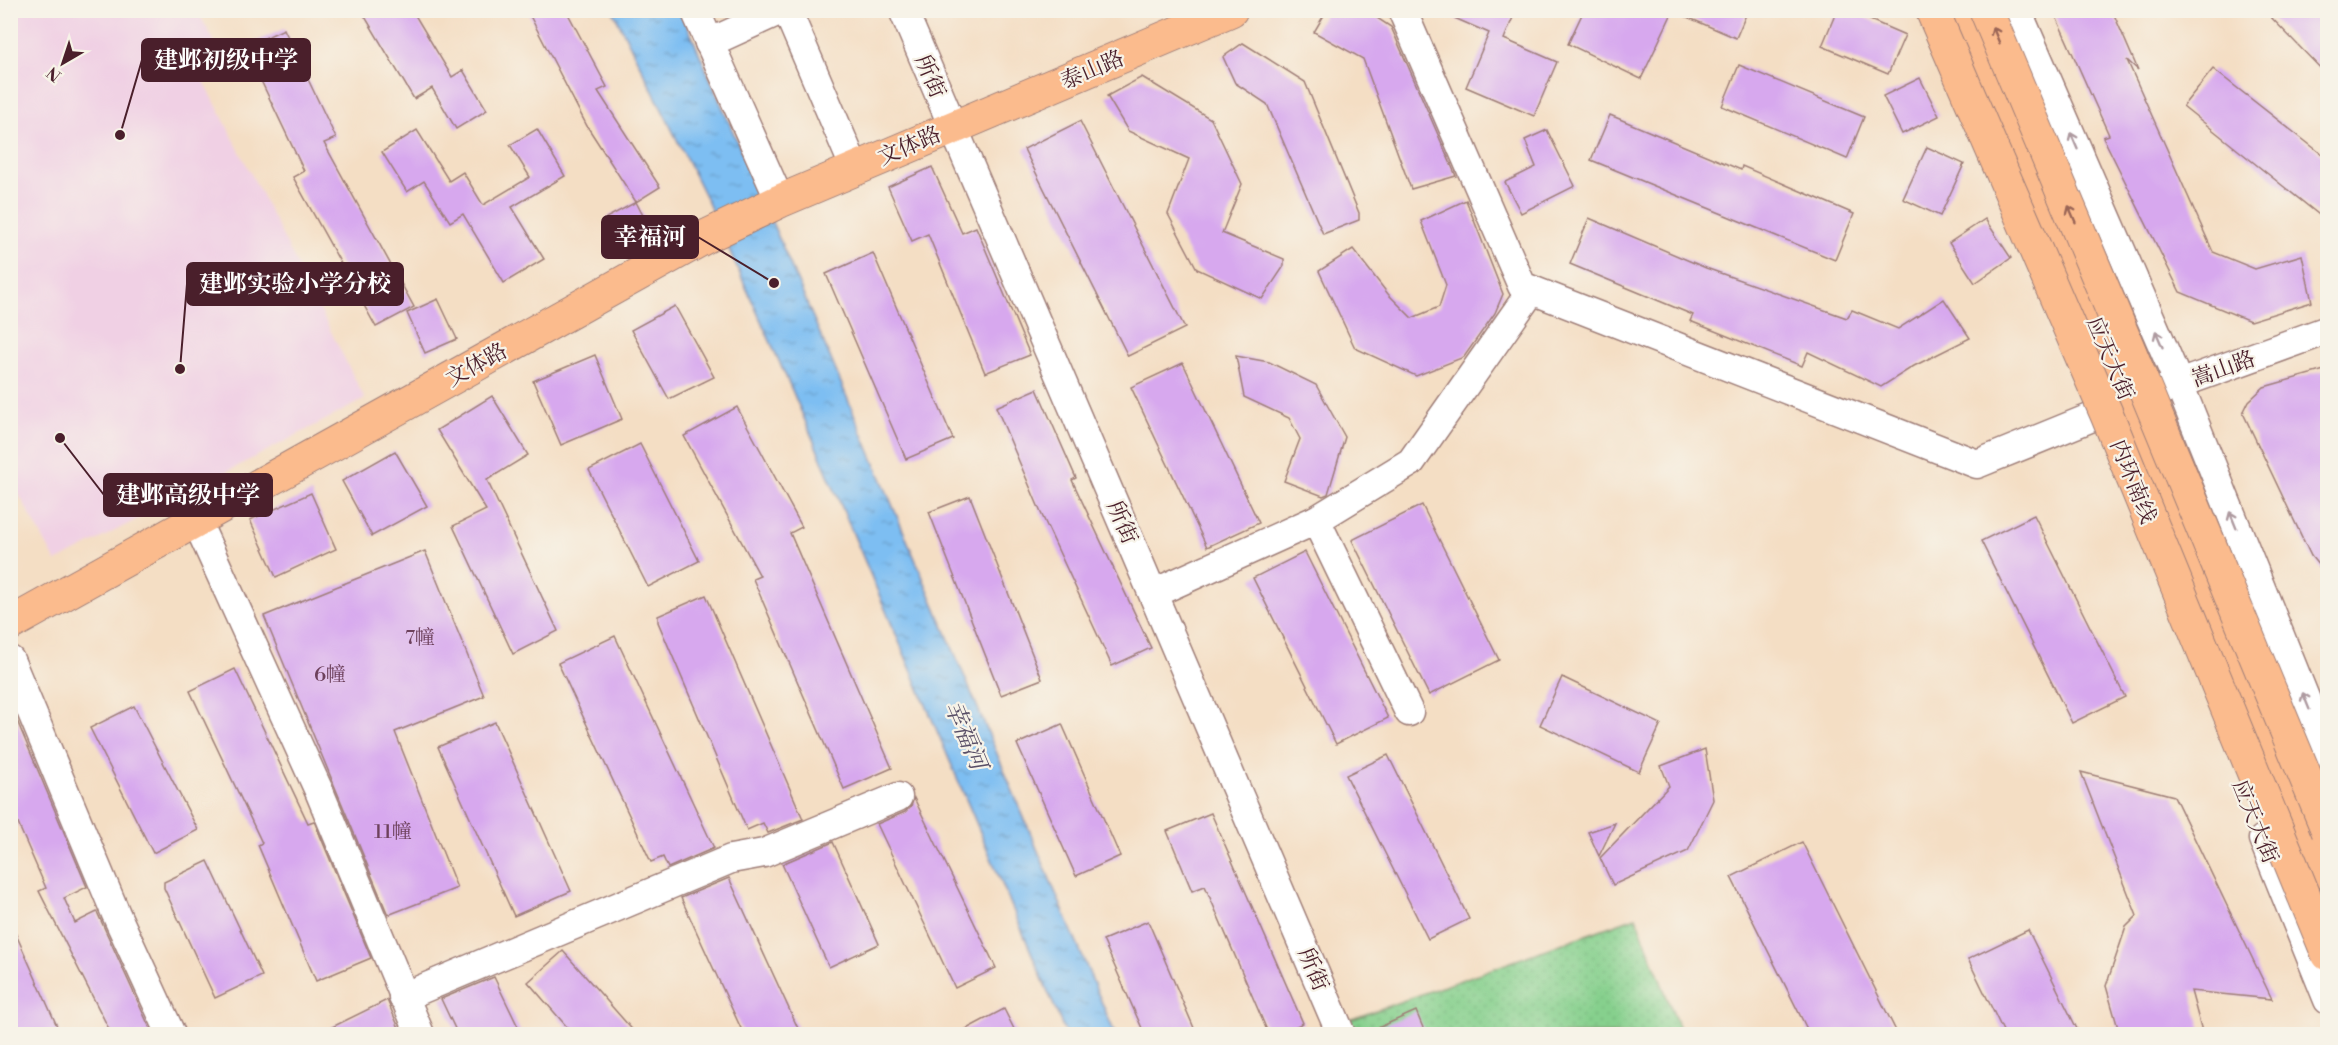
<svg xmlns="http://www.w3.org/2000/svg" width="2338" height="1045" viewBox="0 0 2338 1045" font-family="'Libre Bodoni','Noto Serif SC',serif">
<defs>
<pattern id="park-dots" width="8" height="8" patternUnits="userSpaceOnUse" patternTransform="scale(1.5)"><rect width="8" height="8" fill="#86d08d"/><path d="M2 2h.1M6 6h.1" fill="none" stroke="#75b27a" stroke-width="1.8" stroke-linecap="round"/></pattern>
<pattern id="water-ripples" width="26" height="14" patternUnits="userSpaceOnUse" patternTransform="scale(1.5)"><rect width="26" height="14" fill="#7dbef2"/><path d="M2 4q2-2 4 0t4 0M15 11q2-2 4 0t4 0" fill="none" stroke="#689ac4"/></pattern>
</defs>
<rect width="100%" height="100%" fill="#f7f3e8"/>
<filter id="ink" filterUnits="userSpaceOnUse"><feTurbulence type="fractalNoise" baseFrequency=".0167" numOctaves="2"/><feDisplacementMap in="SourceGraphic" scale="12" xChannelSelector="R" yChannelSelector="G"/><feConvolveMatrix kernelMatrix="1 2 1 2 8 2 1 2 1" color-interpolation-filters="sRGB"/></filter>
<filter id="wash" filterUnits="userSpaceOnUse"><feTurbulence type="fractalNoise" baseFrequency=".008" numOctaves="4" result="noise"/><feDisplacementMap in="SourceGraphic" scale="24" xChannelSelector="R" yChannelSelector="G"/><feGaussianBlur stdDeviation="1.35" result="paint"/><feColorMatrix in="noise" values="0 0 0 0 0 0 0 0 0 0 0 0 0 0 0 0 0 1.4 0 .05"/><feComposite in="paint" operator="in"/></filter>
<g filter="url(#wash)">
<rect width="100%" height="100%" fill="#f4dec4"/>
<polygon fill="#f0d0e4" points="10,11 197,11 226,61 200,73 365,399 56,562 11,480"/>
<polygon fill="url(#park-dots)" stroke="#68785c" stroke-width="1.5" points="1636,917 1681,1034 1337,1034 1333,1026"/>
<polygon fill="url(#water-ripples)" stroke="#646e8e" stroke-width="1.5" points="613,11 681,11 830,357 1115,1034 1066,1034 792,390 706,198"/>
<g id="blocks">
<g fill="#d7a8ee">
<polygon points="361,10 412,10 452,77 463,70 487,110 456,129 432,88 414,99"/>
<polygon points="527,10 566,10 607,87 598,91 660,187 636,202 587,126"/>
<polygon points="1327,10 1365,10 1391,27 1456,176 1411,189 1363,59 1314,32"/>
<polygon points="1436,10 1516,10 1504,39 1557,62 1534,116 1466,87 1489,33"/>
<polygon points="1584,10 1748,10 1736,38 1673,11 1641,79 1568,44"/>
<polygon points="1837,10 1847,10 1905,35 1888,74 1822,46"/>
<polygon points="2053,10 2112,10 2138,70 2127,60 2213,252 2255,269 2302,255 2312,302 2250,321 2180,292 2103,137 2109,135"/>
<polygon points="2264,10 2328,10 2328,76"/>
<polygon points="284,29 336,138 324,143 414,307 376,327 293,177 304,171 245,47"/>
<polygon points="1243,43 1305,82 1359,213 1359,220 1323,234 1267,104 1235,83 1223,57"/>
<polygon points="1739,65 1864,117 1847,159 1722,106"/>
<polygon points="2213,69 2328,159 2328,222 2183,106"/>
<polygon points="1142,77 1211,119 1242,184 1222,233 1284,259 1284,266 1262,299 1197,269 1168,214 1189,159 1128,131 1107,96"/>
<polygon points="1920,78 1939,116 1902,134 1883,96"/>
<polygon points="1610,115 1741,170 1742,166 1854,214 1835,260 1591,160"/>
<polygon points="1080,121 1185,328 1128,356 1024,149"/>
<polygon points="537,129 565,176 512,207 544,259 504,283 463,214 450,222 424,181 407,192 382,152 417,130 449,181 463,172 483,205 530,177 510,145"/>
<polygon points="1547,130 1575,186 1521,213 1505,182 1536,167 1525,140"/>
<polygon points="1927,147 1964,164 1940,216 1903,199"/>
<polygon points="932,167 962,233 976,227 1030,355 985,373 928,234 912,241 888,187"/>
<polygon points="1466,200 1503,294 1495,313 1464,357 1416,376 1355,348 1319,271 1353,249 1388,294 1412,318 1439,307 1446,285 1421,221"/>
<polygon points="636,202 649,227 619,243 606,218"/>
<polygon points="1589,218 1706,268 1847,318 1852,310 1898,329 1944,299 1970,338 1914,366 1881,387 1808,352 1802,366 1690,321 1693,315 1570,264"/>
<polygon points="1985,219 2011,258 1975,283 1949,243"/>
<polygon points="873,253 953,439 906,459 826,274"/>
<polygon points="438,299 457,339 425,353 407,313"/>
<polygon points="675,306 714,377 669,399 631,330"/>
<polygon points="595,355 622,419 561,445 533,381"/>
<polygon points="1236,356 1269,362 1316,385 1345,437 1328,494 1323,496 1284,481 1300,439 1289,418 1244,397"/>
<polygon points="1183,363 1259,523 1207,547 1131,387"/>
<polygon points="2328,369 2328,435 2322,438 2328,451 2328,577 2311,556 2243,413 2249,401 2264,387"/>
<polygon points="1037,389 1076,478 1072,480 1151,648 1112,666 1041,513 996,407"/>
<polygon points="492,396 528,455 487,480 558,631 513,654 453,526 486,510 437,430"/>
<polygon points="737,407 802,527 790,533 892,768 844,789 753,579 760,576 684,436"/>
<polygon points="640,444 699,561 648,587 589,470"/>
<polygon points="395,451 427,506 372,536 342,481"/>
<polygon points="311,493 336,549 276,577 250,520"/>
<polygon points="970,496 1042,679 1001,695 929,512"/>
<polygon points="1422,505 1499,660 1429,695 1352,540"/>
<polygon points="2034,515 2125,697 2072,723 1981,541"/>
<polygon points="425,551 484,696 395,732 457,888 388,915 264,616"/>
<polygon points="1305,552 1388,718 1336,744 1253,578"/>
<polygon points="706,595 803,819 768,833 763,823 747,830 658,622 658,616"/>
<polygon points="615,636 714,848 668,868 663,857 651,862 558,663"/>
<polygon points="235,669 308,823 314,821 371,958 316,981 258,845 262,843 190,691"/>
<polygon points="1562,677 1661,724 1639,772 1540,725"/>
<polygon points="10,704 87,887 64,898 75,923 97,912 153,1035 112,1035 39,891 46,888 10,805"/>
<polygon points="134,706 198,830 153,853 90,728"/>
<polygon points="495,722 571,891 514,916 438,747"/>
<polygon points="1062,724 1120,856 1076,876 1017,744"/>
<polygon points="1705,749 1713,800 1688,851 1613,885 1600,858 1669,786 1661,766"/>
<polygon points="1388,755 1469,919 1428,939 1346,775"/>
<polygon points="2081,772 2174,796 2272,999 2191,991 2203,1035 2120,1035 2106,986 2126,927 2137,916"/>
<polygon points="914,798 996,968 955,988 877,824 905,812 911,806"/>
<polygon points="1211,813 1303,1023 1278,1035 1269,1035 1205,886 1192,891 1167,831"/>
<polygon points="1615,823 1599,856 1588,832"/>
<polygon points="833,842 879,944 829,967 782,864"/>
<polygon points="1802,842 1898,1035 1810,1035 1731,877"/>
<polygon points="208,861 262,976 215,998 164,888 164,882"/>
<polygon points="729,878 801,1035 744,1035 681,898"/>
<polygon points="10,921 61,1035 10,1035"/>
<polygon points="1148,921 1197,1035 1145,1035 1103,940"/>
<polygon points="2028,930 2080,1035 2005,1035 1968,959"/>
<polygon points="563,951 637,1035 574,1035 528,982"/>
<polygon points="494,977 522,1035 458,1035 441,999"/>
<polygon points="387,1000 402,1035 316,1035"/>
<polygon points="1004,1009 1017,1035 955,1035"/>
<polygon points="1416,1011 1426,1035 1362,1035"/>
</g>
</g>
</g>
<g filter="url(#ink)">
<use href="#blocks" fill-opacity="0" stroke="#9f7e78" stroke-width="1.5"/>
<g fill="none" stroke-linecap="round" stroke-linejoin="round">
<g stroke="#9f7e78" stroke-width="31">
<g id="minor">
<polyline points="695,10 780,201"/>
<polyline points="787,10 855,169"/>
<polyline points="903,10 1341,1034"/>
<polyline points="1402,10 1522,286 1532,290"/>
<polyline points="2017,10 2179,384 2328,755"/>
<polyline points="709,43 781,10"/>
<polyline points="196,520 319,791 420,1034"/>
<polyline points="1154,593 1316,520"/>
<polyline points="10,660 116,914 171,1034"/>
<polyline points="1409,712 1316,520 1411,462 1532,290 1977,464 2129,402 2328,330"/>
<polyline points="2263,839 2328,1000"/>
<polyline points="403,997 731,859 764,853 898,797"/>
</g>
</g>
<g stroke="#9f7e78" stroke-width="35">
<g id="major">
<polyline points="1962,10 2328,873"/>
<polyline points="10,624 707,236 780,201 1231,10"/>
</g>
</g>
<use href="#minor" stroke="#fff" stroke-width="28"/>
<use href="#major" stroke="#fbbb8d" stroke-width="33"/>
<g stroke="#9f7e78" stroke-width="35" stroke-linecap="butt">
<g id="highway-bridge">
<polyline points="1932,10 2107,415 2328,954"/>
<polyline points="1986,10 2131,355 2328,831"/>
</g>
</g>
<use href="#highway-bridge" stroke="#fbbb8d" stroke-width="33"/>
</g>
<defs><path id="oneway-shaft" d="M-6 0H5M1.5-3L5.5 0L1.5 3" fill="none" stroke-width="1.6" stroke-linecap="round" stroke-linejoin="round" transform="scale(1.5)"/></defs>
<g stroke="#9a6557">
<use href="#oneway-shaft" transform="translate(1996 35) rotate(-113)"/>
<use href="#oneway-shaft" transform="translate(2072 214) rotate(-113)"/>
</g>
<g stroke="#ae9aa0">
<use href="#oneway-shaft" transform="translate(2074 141) rotate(-113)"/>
<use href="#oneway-shaft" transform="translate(2159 339) rotate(-113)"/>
<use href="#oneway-shaft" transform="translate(2233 520) rotate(-112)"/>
<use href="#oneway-shaft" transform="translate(2306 701) rotate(-112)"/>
</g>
</g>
<g text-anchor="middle" stroke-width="4.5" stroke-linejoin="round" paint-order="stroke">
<g font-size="20" fill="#6d415c">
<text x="420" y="644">7幢</text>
<text x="330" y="681">6幢</text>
<text x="393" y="838">11幢</text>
</g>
<g font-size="22" fill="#4a1f2b" stroke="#f7f3e8">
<text transform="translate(1092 69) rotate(-23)" y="8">泰山路</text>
<text transform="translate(931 76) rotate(67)" y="8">所街</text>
<text transform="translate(909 145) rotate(-23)" y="8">文体路</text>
<text transform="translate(2111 358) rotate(67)" y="8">应天大街</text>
<text transform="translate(476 364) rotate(-29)" y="8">文体路</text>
<text transform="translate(2223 368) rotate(-20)" y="8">嵩山路</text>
<text transform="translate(2134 481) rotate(68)" y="8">内环南线</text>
<text transform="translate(1123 522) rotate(67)" y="8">所街</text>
<text transform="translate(2256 821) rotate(68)" y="8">应天大街</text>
<text transform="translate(1314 969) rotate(67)" y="8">所街</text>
</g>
<g font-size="24" font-style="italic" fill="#594f67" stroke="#f7f3e8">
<text transform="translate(966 735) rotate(67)" y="8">幸福河</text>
</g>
</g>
<path fill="none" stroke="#4a1f2b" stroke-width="2" d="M120 135L142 60M774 283L698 237M180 369L187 284M60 438L104 495"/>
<g fill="#4a1f2b" stroke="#f7f3e8" stroke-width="2">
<circle cx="120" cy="135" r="6"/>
<circle cx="774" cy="283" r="6"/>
<circle cx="180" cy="369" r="6"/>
<circle cx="60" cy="438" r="6"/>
</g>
<g fill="#4a1f2b" stroke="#4a1f2b" stroke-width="2">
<rect x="142" y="39" width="168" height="42" rx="6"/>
<rect x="602" y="216" width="96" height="42" rx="6"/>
<rect x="187" y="263" width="216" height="42" rx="6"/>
<rect x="104" y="474" width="168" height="42" rx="6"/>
</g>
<g font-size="24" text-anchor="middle" font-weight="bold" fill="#fff">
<text x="226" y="68">建邺初级中学</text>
<text x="650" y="245">幸福河</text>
<text x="295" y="292">建邺实验小学分校</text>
<text x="188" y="503">建邺高级中学</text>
</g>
<rect width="2338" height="1045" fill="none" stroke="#f7f3e8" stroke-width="36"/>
<g transform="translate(63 63) rotate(219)" stroke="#f7f3e8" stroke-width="4.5" paint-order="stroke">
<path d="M0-4.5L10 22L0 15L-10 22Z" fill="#4a1f2b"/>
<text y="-9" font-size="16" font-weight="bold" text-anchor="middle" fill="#4a1f2b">N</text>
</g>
</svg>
